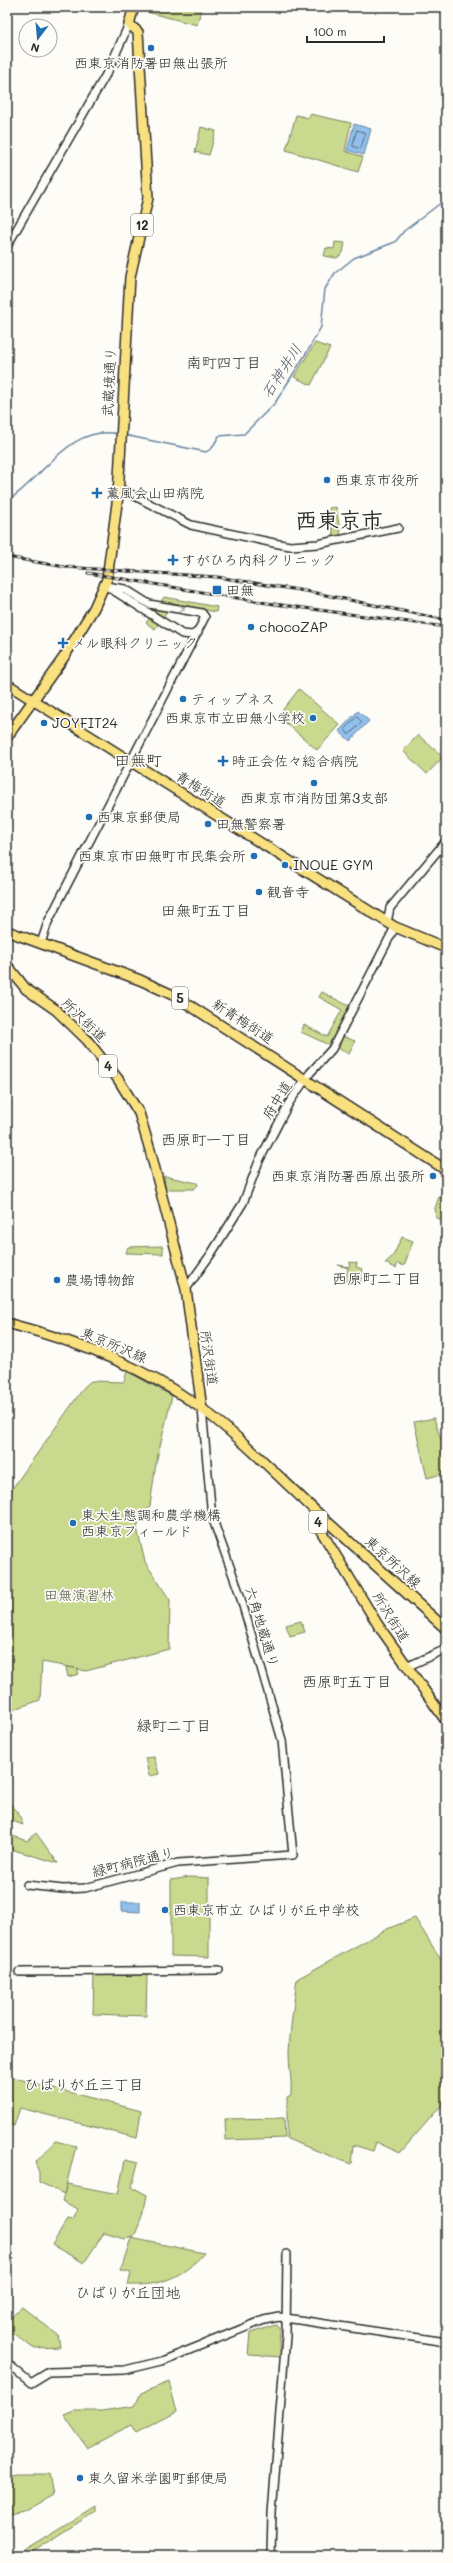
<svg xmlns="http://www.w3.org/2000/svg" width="453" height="2563" viewBox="0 0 453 2563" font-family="Mali,'Klee One',sans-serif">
<rect width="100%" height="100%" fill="#fdfcf7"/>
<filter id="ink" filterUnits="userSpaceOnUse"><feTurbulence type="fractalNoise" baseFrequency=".025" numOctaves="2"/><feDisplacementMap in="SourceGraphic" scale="8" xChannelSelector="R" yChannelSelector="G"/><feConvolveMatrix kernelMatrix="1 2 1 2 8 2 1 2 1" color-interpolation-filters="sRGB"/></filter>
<g filter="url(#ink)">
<g fill="#c9d98e" stroke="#7a825c">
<polygon points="144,7 202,7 197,25 143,11"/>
<polygon points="310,114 351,123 345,151 363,157 358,172 286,150 296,115 309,118"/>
<polygon points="201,127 216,131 209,155 195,152"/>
<polygon points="335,242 345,243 343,253 337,258 324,256 326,248 334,249"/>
<polygon points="315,343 330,348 311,385 294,377"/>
<polygon points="336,507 341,536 334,538 329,508"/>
<polygon points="164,597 217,607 216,612 174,603 155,629 146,623"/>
<polygon points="299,689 340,725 317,750 278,716"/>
<polygon points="418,735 443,757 427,774 403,751"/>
<polygon points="322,992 349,1006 332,1044 329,1045 301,1032 304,1025 327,1037 342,1010 319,997"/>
<polygon points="342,1036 355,1041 349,1054 339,1049"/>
<polygon points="164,1176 197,1183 198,1185 194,1189 168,1189 165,1187"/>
<polygon points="439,1197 446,1199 446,1221 436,1218 435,1208"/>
<polygon points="402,1237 413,1241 404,1266 398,1263 396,1268 385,1263 393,1256"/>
<polygon points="163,1246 163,1254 126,1253 128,1247"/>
<polygon points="350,1262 357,1263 356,1267 363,1269 360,1284 345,1281 348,1268 338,1265 349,1267"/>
<polygon points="127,1371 172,1396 156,1463 150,1506 140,1518 137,1528 145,1562 170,1600 169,1649 86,1671 77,1669 79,1674 68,1677 66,1667 75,1668 42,1662 40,1700 7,1712 7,1496 85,1386 91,1381 124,1382"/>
<polygon points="434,1418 446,1455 446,1473 427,1478 414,1422"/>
<polygon points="301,1621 305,1632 290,1636 286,1625"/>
<polygon points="154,1757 159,1774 149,1776 145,1758"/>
<polygon points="7,1800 18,1812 23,1825 7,1819"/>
<polygon points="36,1833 58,1863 7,1848 7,1834 27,1841"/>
<polygon points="190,1877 209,1878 209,1957 171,1956 171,1880"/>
<path d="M415 1918 446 1968V2100L400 2153 376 2142 373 2151 353 2145 351 2164 287 2139V2097L291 2095C292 2081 289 2066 289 2052 290 2027 294 2003 297 1979L387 1929Z"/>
<polygon points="94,1974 147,1975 146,2016 93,2014"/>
<polygon points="7,2076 141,2111 137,2138 20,2108 14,2126 7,2124"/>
<polygon points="284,2118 285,2138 226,2140 225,2119"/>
<polygon points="55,2141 76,2146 64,2194 39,2182 39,2172 35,2163"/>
<polygon points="125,2160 138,2163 132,2187 147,2195 143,2215 134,2237 124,2239 104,2233 84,2263 52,2245 68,2219 73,2220 78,2209 62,2201 67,2184 118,2194"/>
<path d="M131 2238 204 2253C183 2278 159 2286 128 2285L131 2272 121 2269Z"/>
<polygon points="22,2307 58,2335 60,2347 33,2348 7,2329 7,2321"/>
<polygon points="276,2325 280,2327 279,2347 283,2357 248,2355 250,2333"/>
<polygon points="169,2382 177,2412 136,2433 131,2425 87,2448 64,2415 74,2411 101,2411 135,2406 141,2393"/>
<polygon points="19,2474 49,2474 53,2495 23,2512 7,2516 7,2476"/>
<polygon points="95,2506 95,2512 33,2551 23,2556 14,2556"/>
</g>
<g fill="#91c0ec" stroke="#68849f">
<polygon points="354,124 371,129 364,155 347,150"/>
<polygon points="358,711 369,721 350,741 339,731"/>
<polygon points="121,1902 140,1902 140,1912 121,1911"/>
</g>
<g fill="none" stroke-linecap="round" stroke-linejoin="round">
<g stroke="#546778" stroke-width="1">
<polygon points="357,130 366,133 360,149 353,146"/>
<polygon points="357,717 362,722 349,735 345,729"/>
</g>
<g stroke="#68849f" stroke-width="1.5">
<polyline points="124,435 206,452 212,448 219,436 244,434 275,403 307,352 321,327 325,289 335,273 354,258 395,242 404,231 446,199"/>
<path d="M7 501C44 478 68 424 119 434"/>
</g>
<g stroke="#2b2b2b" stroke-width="10">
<g id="minor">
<polyline points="7,246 108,71 129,24"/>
<polyline points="119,488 191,525 274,543 290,546 318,544 398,528"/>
<polyline points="108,587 182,634 192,635 198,632"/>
<polyline points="387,922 390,908 446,841"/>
<polyline points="41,943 48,922 205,617 202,613 149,604 125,589 106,586"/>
<polyline points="186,1289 211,1254 243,1203 259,1161 289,1103 310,1073 332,1049 395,927"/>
<polyline points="404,1664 413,1664 446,1649"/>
<polyline points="27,1885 63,1889 85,1888 178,1863 293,1855 282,1740 239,1592 212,1517 202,1409"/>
<polyline points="19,1972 219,1970"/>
<polyline points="7,2363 31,2383 49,2372 125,2370 162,2361 264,2320 279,2317 446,2342"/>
<polyline points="271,2556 272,2513 286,2336 287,2254"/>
</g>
</g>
<g stroke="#2b2b2b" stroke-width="12">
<g id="major">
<polyline points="7,684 395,927 446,948"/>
<polyline points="7,737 64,657 94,608 107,579 118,496 130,277 148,198 138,32 129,24 134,7"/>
<polyline points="7,931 140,980 175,996 446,1170"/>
<polyline points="7,965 26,989 56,1010 87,1040 118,1079 139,1113 150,1150 186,1289 202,1409"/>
<path d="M7 1323C76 1341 143 1366 201 1408 244 1440 282 1480 321 1516L318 1526 378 1625 446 1721"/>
<polyline points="321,1516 446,1629"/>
</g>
</g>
<use href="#minor" stroke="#fdfcf7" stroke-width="7"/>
<use href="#major" stroke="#fae180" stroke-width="9"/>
<g stroke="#2b2b2b" stroke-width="3">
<g id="rail">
<polyline points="7,557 65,567 217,577 311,592 446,620"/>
<polyline points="88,573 267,603 446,627"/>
</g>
</g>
<use href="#rail" stroke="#fdfcf7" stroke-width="1.5" stroke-dasharray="4.5" stroke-linecap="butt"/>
</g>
<defs><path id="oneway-chevron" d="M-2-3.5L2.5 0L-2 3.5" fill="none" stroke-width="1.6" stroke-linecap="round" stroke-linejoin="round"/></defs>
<use stroke="#9e9e9b" href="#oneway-chevron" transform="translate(182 609) rotate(9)"/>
</g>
<g fill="#1f6fb2" stroke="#fdfcf7" stroke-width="1.5">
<circle cx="151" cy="48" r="4"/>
<circle cx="327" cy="480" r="4"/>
<path d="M95 487h4v4h4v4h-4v4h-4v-4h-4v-4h4z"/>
<path d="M171 554h4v4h4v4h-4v4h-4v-4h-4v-4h4z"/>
<rect x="212" y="585" width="10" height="10" rx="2"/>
<circle cx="251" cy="627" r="4"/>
<path d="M61 637h4v4h4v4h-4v4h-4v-4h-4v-4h4z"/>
<circle cx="183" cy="699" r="4"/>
<circle cx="313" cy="718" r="4"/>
<circle cx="44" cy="723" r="4"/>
<path d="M221 755h4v4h4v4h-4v4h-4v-4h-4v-4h4z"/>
<circle cx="314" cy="783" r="4"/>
<circle cx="89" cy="817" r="4"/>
<circle cx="208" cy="824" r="4"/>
<circle cx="254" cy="856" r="4"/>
<circle cx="285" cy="865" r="4"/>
<circle cx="259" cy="892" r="4"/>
<circle cx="433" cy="1176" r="4"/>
<circle cx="57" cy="1280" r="4"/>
<circle cx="73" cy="1523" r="4"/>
<circle cx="165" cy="1910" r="4"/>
<circle cx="80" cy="2478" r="4"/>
</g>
<g text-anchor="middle" stroke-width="3.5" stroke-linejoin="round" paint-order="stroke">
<g fill="#fdfcf7" stroke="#6a6a68" stroke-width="1">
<rect x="131" y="214" width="22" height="22" rx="3"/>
<rect x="172" y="987" width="16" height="22" rx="3"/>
<rect x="99" y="1055" width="18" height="22" rx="3"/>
<rect x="309" y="1511" width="18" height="22" rx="3"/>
</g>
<g font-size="13" font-weight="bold" fill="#2b2b2b">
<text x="142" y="230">12</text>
<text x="180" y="1003">5</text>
<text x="108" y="1071">4</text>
<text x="318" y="1527">4</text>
</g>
<g font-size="14" fill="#2b2b2b" stroke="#fdfcf7" text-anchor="start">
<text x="151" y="68" text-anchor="middle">西東京消防署田無出張所</text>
<text x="335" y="485">西東京市役所</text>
<text x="106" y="498">薫風会山田病院</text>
<text x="182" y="565">すがひろ内科クリニック</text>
<text x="226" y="595">田無</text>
<text x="259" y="632">chocoZAP</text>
<text x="72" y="648">メル眼科クリニック</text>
<text x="191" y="704">ティップネス</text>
<text x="305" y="723" text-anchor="end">西東京市立田無小学校</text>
<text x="52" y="728">JOYFIT24</text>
<text x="232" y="766">時正会佐々総合病院</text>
<text x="314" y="803" text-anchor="middle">西東京市消防団第3支部</text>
<text x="97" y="822">西東京郵便局</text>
<text x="216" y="829">田無警察署</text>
<text x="246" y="861" text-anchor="end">西東京市田無町市民集会所</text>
<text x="293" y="870">INOUE GYM</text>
<text x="267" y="897">観音寺</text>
<text x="425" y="1181" text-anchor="end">西東京消防署西原出張所</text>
<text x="65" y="1285">農場博物館</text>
<text x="81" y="1520">東大生態調和農学機構<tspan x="81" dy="16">西東京フィールド</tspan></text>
<text x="173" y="1915">西東京市立 ひばりが丘中学校</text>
<text x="88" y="2483">東久留米学園町郵便局</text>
</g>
<g font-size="14" fill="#2b2b2b" stroke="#fdfcf7">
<text transform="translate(109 382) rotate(-87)" y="5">武蔵境通り</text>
<text transform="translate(201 789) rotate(32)" y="5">青梅街道</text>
<text transform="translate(84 1020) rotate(44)" y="5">所沢街道</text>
<text transform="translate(243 1021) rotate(33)" y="5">新青梅街道</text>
<text transform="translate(277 1100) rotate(-58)" y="5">府中道</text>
<text transform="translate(114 1345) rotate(23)" y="5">東京所沢線</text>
<text transform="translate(209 1358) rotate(82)" y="5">所沢街道</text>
<text transform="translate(393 1562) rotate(42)" y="5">東京所沢線</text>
<text transform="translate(391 1617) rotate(58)" y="5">所沢街道</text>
<text transform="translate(262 1627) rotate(73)" y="5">六角地蔵通り</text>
<text transform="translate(133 1862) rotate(-14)" y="5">緑町病院通り</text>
</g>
<g font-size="14" fill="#525644" stroke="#fdfcf7">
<text x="79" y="1600">田無演習林</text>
</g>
<g font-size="15" fill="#2b2b2b" stroke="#fdfcf7">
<text x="224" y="368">南町四丁目</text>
<text x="206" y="916">田無町五丁目</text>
<text x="206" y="1145">西原町一丁目</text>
<text x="377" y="1284">西原町二丁目</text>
<text x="347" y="1687">西原町五丁目</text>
<text x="174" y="1731">緑町二丁目</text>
<text x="84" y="2090">ひばりが丘三丁目</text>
<text x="128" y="2298">ひばりが丘団地</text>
</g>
<g font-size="15" font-style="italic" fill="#4a5865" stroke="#fdfcf7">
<text transform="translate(282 371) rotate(-57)" y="5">石神井川</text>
</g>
<g font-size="16" fill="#2b2b2b" stroke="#fdfcf7">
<text x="138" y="766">田無町</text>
</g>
<g font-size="22" font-weight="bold" fill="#2b2b2b" stroke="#fdfcf7">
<text x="339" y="528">西東京市</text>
</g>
</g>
<rect width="453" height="2563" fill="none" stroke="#fdfcf7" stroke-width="24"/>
<rect x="12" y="12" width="429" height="2539" fill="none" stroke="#2b2b2b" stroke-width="1.5" filter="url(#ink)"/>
<g transform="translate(38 38) rotate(196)"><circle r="19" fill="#fdfcf7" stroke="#a9a8a5"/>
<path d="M0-3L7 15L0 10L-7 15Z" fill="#1f6fb2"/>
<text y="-6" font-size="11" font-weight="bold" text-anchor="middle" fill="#2b2b2b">N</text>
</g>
<path d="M307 36v6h77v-6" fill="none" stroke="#2b2b2b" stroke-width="2"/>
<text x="313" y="36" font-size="12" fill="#2b2b2b" stroke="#fdfcf7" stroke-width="3" paint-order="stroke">100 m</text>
</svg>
